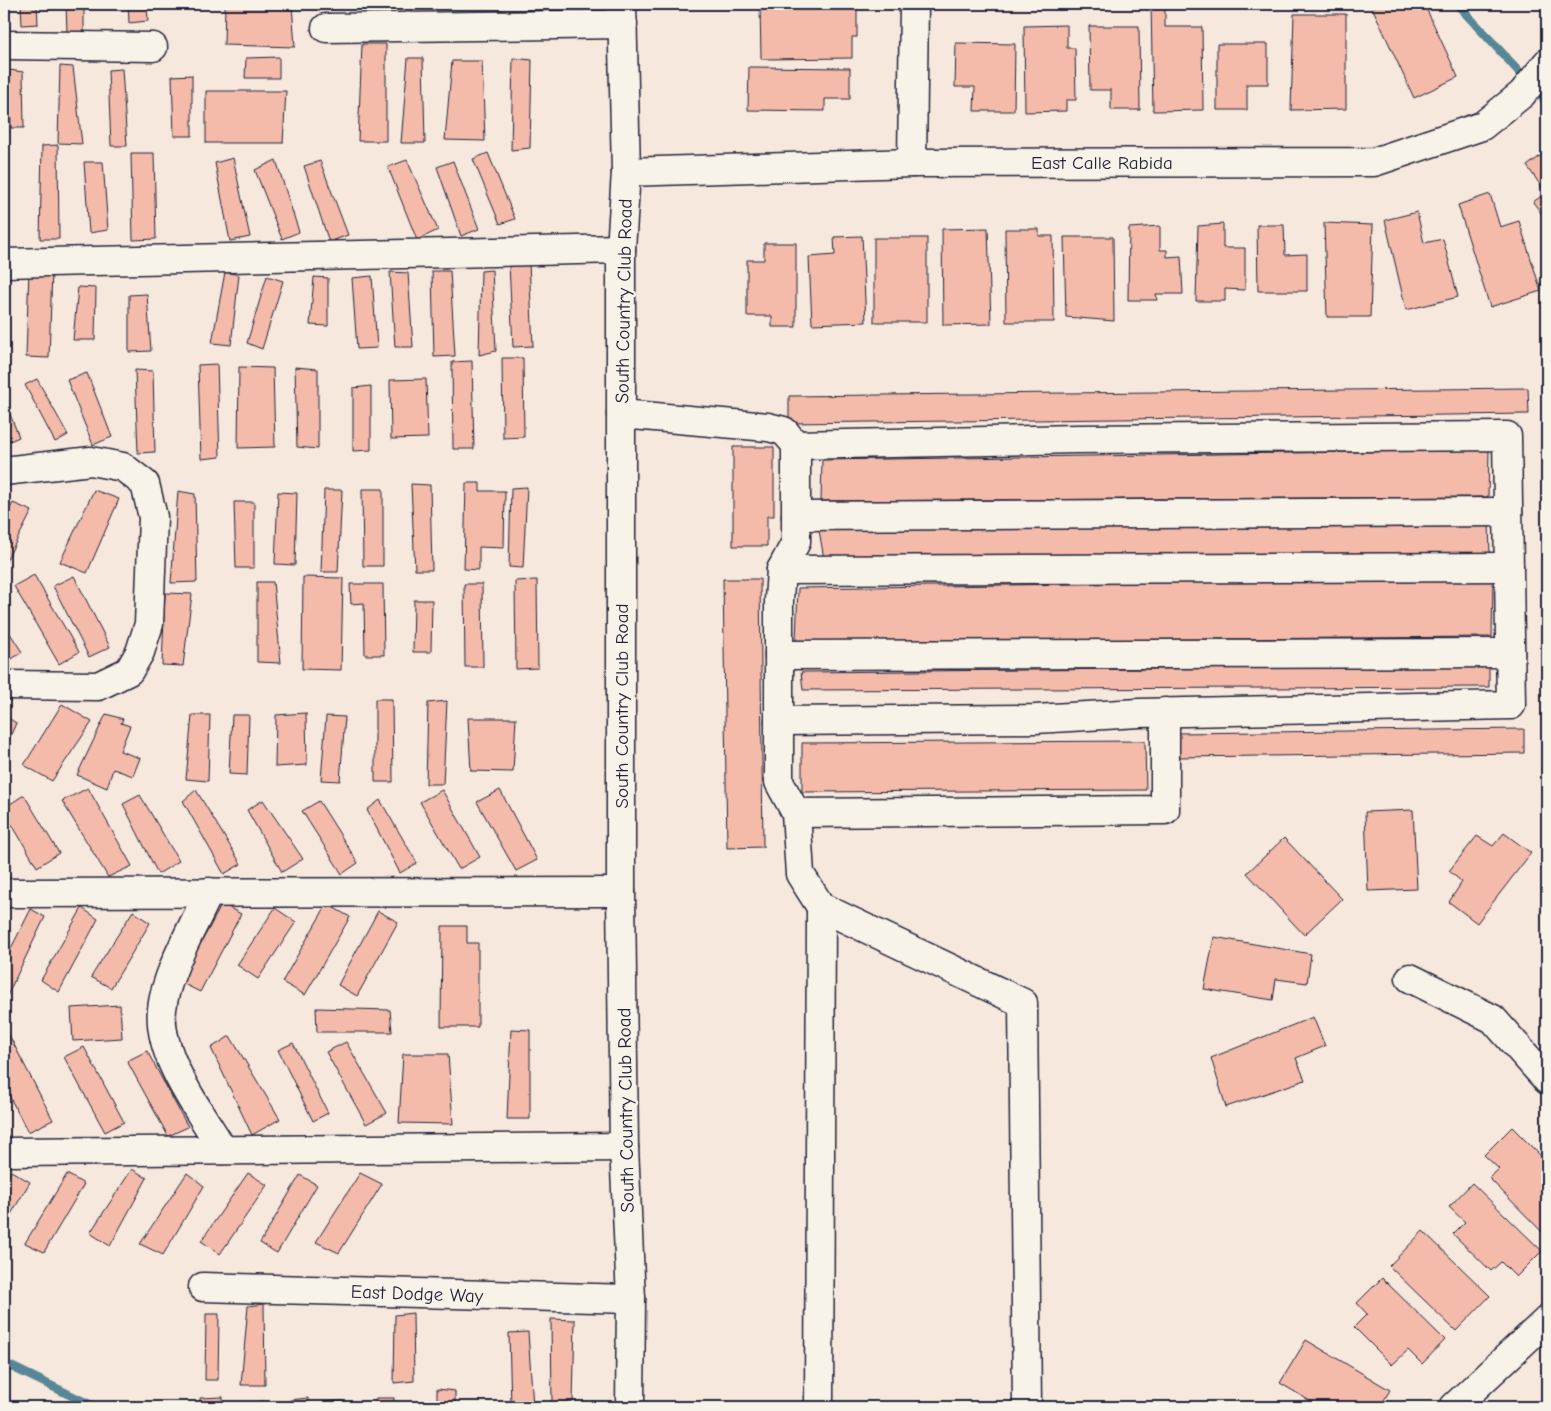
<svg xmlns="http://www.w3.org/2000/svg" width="1551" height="1411" viewBox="0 0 1551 1411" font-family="'Comic Neue',sans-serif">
<rect width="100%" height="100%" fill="#f6e8dc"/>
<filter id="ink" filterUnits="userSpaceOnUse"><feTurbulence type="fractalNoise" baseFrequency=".02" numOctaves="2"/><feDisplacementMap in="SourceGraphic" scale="10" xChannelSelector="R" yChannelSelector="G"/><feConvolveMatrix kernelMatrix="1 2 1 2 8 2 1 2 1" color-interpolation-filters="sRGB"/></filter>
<g filter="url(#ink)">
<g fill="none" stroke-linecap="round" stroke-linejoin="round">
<g stroke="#578797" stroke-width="9">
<polyline points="1457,4 1547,102"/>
<polyline points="4,1363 95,1407"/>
</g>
</g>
<g fill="#f4bbaa" stroke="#22223b">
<polygon points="21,4 37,4 38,24 22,25"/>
<polygon points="66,4 84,4 84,32 67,32"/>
<polygon points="128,4 147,4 148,21 129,23"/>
<polygon points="225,4 292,4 295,47 224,45"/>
<polygon points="1151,4 1165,4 1165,27 1202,27 1203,110 1153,111"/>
<polygon points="1379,4 1436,4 1437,5 1427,10 1458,77 1414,98 1372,7"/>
<polygon points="760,5 857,5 857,37 852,37 852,58 761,59"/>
<polygon points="1294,14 1346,14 1346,109 1291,110"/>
<polygon points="1067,25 1067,48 1075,48 1076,100 1066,100 1066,111 1025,112 1024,26"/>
<polygon points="1089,26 1139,26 1140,110 1111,110 1111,90 1090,90"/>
<polygon points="956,43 1015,44 1014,111 974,111 975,87 955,87"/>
<polygon points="362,44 386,44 386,141 358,141"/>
<polygon points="1217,44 1268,44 1268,84 1247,84 1247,110 1217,110"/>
<polygon points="279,57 279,78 245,78 246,58"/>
<polygon points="408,58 423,58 425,143 401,143"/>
<polygon points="513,58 532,60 530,148 511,150"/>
<polygon points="452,61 482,61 485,141 445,140"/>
<polygon points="60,66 73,67 82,144 58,143"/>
<polygon points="749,67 850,68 850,99 825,99 825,111 748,110"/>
<polygon points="122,69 127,146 111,146 108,70"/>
<polygon points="9,70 23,72 24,128 11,128"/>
<polygon points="192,75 192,136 174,136 172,76"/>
<polygon points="206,91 286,91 283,143 206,143"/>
<polygon points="58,145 59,239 40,239 42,146"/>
<polygon points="1547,151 1547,221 1533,202 1546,193 1527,166"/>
<polygon points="131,153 154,153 156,239 133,240"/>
<polygon points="488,153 515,219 500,224 473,159"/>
<polygon points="233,158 250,237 230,241 215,163"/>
<polygon points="276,160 299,232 282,239 255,170"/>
<polygon points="407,160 438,230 417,240 388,167"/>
<polygon points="320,161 348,235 329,242 304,166"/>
<polygon points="453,161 479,229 461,236 437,167"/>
<polygon points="84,162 103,162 108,230 89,233"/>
<polygon points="1490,194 1500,227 1519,221 1541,291 1490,307 1458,205"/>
<polygon points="1417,212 1424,243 1443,239 1458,297 1406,310 1385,220"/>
<polygon points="1324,223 1373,225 1370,317 1327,317"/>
<polygon points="1223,224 1223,248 1245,248 1245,290 1225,289 1225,301 1196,301 1198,226"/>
<polygon points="1257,225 1284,225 1285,255 1307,254 1307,291 1258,291"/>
<polygon points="1160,226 1160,250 1167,250 1167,257 1181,256 1183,294 1156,294 1157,300 1128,300 1129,228"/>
<polygon points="988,228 991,324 943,325 942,229"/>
<polygon points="1005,229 1039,229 1039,236 1053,236 1054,322 1006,322"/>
<polygon points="862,236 866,322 812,324 809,257 835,255 834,237"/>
<polygon points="1064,237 1113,237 1114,321 1066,317"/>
<rect x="874" y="238" width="53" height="84"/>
<polygon points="764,243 796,243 796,327 772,327 772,316 747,316 747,260 764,260"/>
<polygon points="529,263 533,346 513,347 509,264"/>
<polygon points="29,270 52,271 49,358 26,357"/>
<polygon points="492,270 496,351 479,355 481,271"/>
<polygon points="432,271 450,271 455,356 434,357"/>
<polygon points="225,272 239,275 231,345 212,343"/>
<polygon points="390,272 408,273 413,347 395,347"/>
<polygon points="267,276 283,281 262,349 247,343"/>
<polygon points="372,276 377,348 357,349 352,278"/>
<polygon points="314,277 328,278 328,326 310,325"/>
<polygon points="7,281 7,362 4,362 4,282"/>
<polygon points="78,287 96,288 95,340 73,340"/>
<polygon points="147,294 151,351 129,352 129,295"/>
<polygon points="502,358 523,358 524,437 503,438"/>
<polygon points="472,361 474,449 453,449 452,362"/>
<polygon points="217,364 220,457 201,459 198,365"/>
<polygon points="239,367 273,368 275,447 238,448"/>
<polygon points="295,367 318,369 318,449 297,447"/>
<polygon points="135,370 153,371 155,452 138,453"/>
<polygon points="87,373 112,437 93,445 67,380"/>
<polygon points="37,379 68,435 55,442 25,385"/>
<polygon points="426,379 428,438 391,439 390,380"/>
<polygon points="371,386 371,450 353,451 353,388"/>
<polygon points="1528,388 1529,414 789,423 789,396"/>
<polygon points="4,399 19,437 5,443 4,440"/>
<polygon points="733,447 774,447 774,516 767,516 767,546 733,546"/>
<polygon points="1489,450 1488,497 821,501 822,460"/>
<polygon points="466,483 480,483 480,491 505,491 504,548 479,547 479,570 464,569"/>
<polygon points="411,484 430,485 432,570 415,570"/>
<polygon points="527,487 523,568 509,567 511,488"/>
<polygon points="362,489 383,489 383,566 363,566"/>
<polygon points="94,490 119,499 87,573 60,562"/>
<polygon points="324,490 342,490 338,572 321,572"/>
<polygon points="178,491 195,494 197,582 171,583"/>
<polygon points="278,492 297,493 295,565 275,564"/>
<polygon points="234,502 254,502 254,568 236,568"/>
<polygon points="13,503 32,511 4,565 4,520"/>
<polygon points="1489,523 1490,554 824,559 819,530"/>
<polygon points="34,575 79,652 59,664 14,586"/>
<polygon points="74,576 110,647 89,657 53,586"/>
<polygon points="303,577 343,578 341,670 302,669"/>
<polygon points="1493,578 1492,637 796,642 798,588"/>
<polygon points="723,579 760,579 763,847 727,848"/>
<polygon points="537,580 538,668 516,669 515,581"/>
<polygon points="257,582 273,582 281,663 257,662"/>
<polygon points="350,584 383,584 384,655 365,655 364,603 351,604"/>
<polygon points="464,584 482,584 483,667 465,667"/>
<polygon points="165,593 192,594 183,666 162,665"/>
<polygon points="414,600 432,600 431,652 413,652"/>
<polygon points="4,624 22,652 6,663 4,660"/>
<polygon points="1489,666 1489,687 803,690 801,672"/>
<polygon points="375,699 392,699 393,782 375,782"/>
<polygon points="447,701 443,784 426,784 428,703"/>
<polygon points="62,704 92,722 52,781 24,765"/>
<polygon points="306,713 307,765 275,767 276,715"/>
<polygon points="106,714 123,719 121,723 130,726 120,751 140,758 133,776 113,769 107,788 77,775"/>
<polygon points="192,715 210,715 208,781 186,779"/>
<polygon points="232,715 249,715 247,775 229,774"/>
<polygon points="5,716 16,723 4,751 4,718"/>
<polygon points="326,716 345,717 340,781 321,780"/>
<polygon points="468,718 516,718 513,772 471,771"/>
<polygon points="1524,729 1524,753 1177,757 1177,733"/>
<polygon points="1145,741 1146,790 802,792 802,743"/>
<polygon points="88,788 132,866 108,877 62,801"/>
<polygon points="196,790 241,864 224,874 183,801"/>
<polygon points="442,790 480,857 459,869 420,802"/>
<polygon points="500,790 537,860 516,871 477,802"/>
<polygon points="24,795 59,853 37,867 4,811 4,808"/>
<polygon points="140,795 179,861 158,874 123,804"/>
<polygon points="263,800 303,859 282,872 247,810"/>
<polygon points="380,800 417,863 400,873 367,810"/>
<polygon points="319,801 358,863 342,874 302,811"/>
<polygon points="1413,810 1417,889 1368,891 1365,812"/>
<polygon points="1504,833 1531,853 1477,923 1449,902 1462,882 1449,871 1477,836 1493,846"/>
<polygon points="1284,838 1342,899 1304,935 1247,873"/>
<polygon points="222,904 241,914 200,992 180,982"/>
<polygon points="327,904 350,917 305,995 282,982"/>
<polygon points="82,908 98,919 59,992 41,980"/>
<polygon points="275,908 296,922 258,979 237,965"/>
<polygon points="31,909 45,917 6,998 4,997 4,962"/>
<polygon points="133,911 150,923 111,988 91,977"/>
<polygon points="378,911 398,922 357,996 338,985"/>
<polygon points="442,926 467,926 467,943 478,943 478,1027 441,1027"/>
<polygon points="1214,937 1311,954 1307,983 1276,979 1273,1000 1204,989"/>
<polygon points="120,1005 122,1038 73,1041 71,1008"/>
<polygon points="316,1008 390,1010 392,1032 317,1032"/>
<polygon points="1313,1017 1325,1046 1296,1058 1305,1080 1226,1107 1211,1058"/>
<polygon points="511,1029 530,1030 530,1119 507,1119"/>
<polygon points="8,1033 53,1120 28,1132 4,1086 4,1036"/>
<polygon points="230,1036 280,1119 252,1135 211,1048"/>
<polygon points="346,1042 387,1113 366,1124 326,1052"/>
<polygon points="293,1043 328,1113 313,1121 278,1050"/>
<polygon points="84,1047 124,1122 105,1132 64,1057"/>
<polygon points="147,1051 188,1127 168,1136 127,1061"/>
<polygon points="403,1054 448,1054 453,1124 399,1123"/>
<polygon points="1512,1127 1547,1162 1547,1237 1489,1178 1499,1169 1484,1155"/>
<polygon points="132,1169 147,1178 110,1246 90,1233"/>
<polygon points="11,1171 30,1182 4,1226 4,1184"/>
<polygon points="187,1173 204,1186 163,1255 140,1244"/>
<polygon points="248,1173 267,1185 220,1254 201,1241"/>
<polygon points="360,1173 382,1184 339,1253 316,1242"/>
<polygon points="67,1174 84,1184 44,1252 25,1243"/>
<polygon points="300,1175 317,1185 277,1253 260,1243"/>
<polygon points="1472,1183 1542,1251 1516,1277 1501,1262 1491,1271 1453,1234 1465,1222 1449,1207"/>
<polygon points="1423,1231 1490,1296 1456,1331 1389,1266"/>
<polygon points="1382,1278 1445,1340 1422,1364 1408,1350 1392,1365 1354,1327 1367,1314 1357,1303"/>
<polygon points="264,1304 265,1385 241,1385 248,1306"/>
<polygon points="413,1313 414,1381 394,1383 395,1315"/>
<polygon points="206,1314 219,1314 218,1380 205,1380"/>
<polygon points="551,1319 575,1320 573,1402 552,1403"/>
<polygon points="528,1332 533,1407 511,1407 509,1333"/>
<polygon points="1306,1340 1390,1390 1380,1407 1320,1407 1280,1383"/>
<polygon points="437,1389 455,1391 455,1407 437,1407"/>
<polygon points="223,1397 223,1407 200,1407 200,1398"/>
<polygon points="308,1398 308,1407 290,1407 290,1400"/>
<rect x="376" y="1398" width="18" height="9"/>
<polygon points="264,1401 265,1407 244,1407 244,1405"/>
<polygon points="343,1401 343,1407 324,1407 324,1402"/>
</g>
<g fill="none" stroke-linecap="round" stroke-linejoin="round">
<g stroke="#22223b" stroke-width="31">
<g id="minor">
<polyline points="622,4 626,172 621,249 621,892 624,1147 631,1299 630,1407"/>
<polyline points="326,28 623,24"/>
<polyline points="4,45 153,47"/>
<polyline points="912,163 914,4"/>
<polyline points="626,172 912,163 1374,162 1482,126 1522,94 1547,63"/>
<polyline points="4,263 621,249"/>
<polyline points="621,414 768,427 784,431 796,445 796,542 781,570 779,600 779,782 796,813 800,874 821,907 1023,1003 1027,1407"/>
<polyline points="4,471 91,461 123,467 145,484 153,517 149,624 140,652 129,671 98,686 4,685"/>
<polyline points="796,516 1508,512"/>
<polyline points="781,570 1509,567"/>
<polyline points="779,655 1510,653"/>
<polyline points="779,721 1035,719 1139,713 1511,705 1507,436 1077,439 796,445"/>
<polyline points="796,813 1165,810 1165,712"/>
<path d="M209 892C194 926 166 972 162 1009 157 1056 200 1111 223 1150"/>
<polyline points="4,893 621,892"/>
<polyline points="1410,978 1493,1019 1547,1080"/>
<polyline points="4,1152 624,1147"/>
<polyline points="203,1287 631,1299"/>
<polyline points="819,1407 821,907"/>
<polyline points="1454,1407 1547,1320"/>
</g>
</g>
<use href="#minor" stroke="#f7f3e8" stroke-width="28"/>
</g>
</g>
<g text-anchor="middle" stroke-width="5" stroke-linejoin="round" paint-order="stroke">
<g font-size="19" fill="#22223b" stroke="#f7f3e8">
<text x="1102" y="169">East Calle Rabida</text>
<text transform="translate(623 301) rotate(-89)" y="7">South Country Club Road</text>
<text transform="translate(621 706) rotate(-90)" y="7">South Country Club Road</text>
<text transform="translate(625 1110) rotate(-91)" y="7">South Country Club Road</text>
<text transform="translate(417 1293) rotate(2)" y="7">East Dodge Way</text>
</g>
</g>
<rect width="1551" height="1411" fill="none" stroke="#f7f3e8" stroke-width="20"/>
<rect x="10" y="10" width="1531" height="1391" fill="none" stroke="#22223b" stroke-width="2" filter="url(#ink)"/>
</svg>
